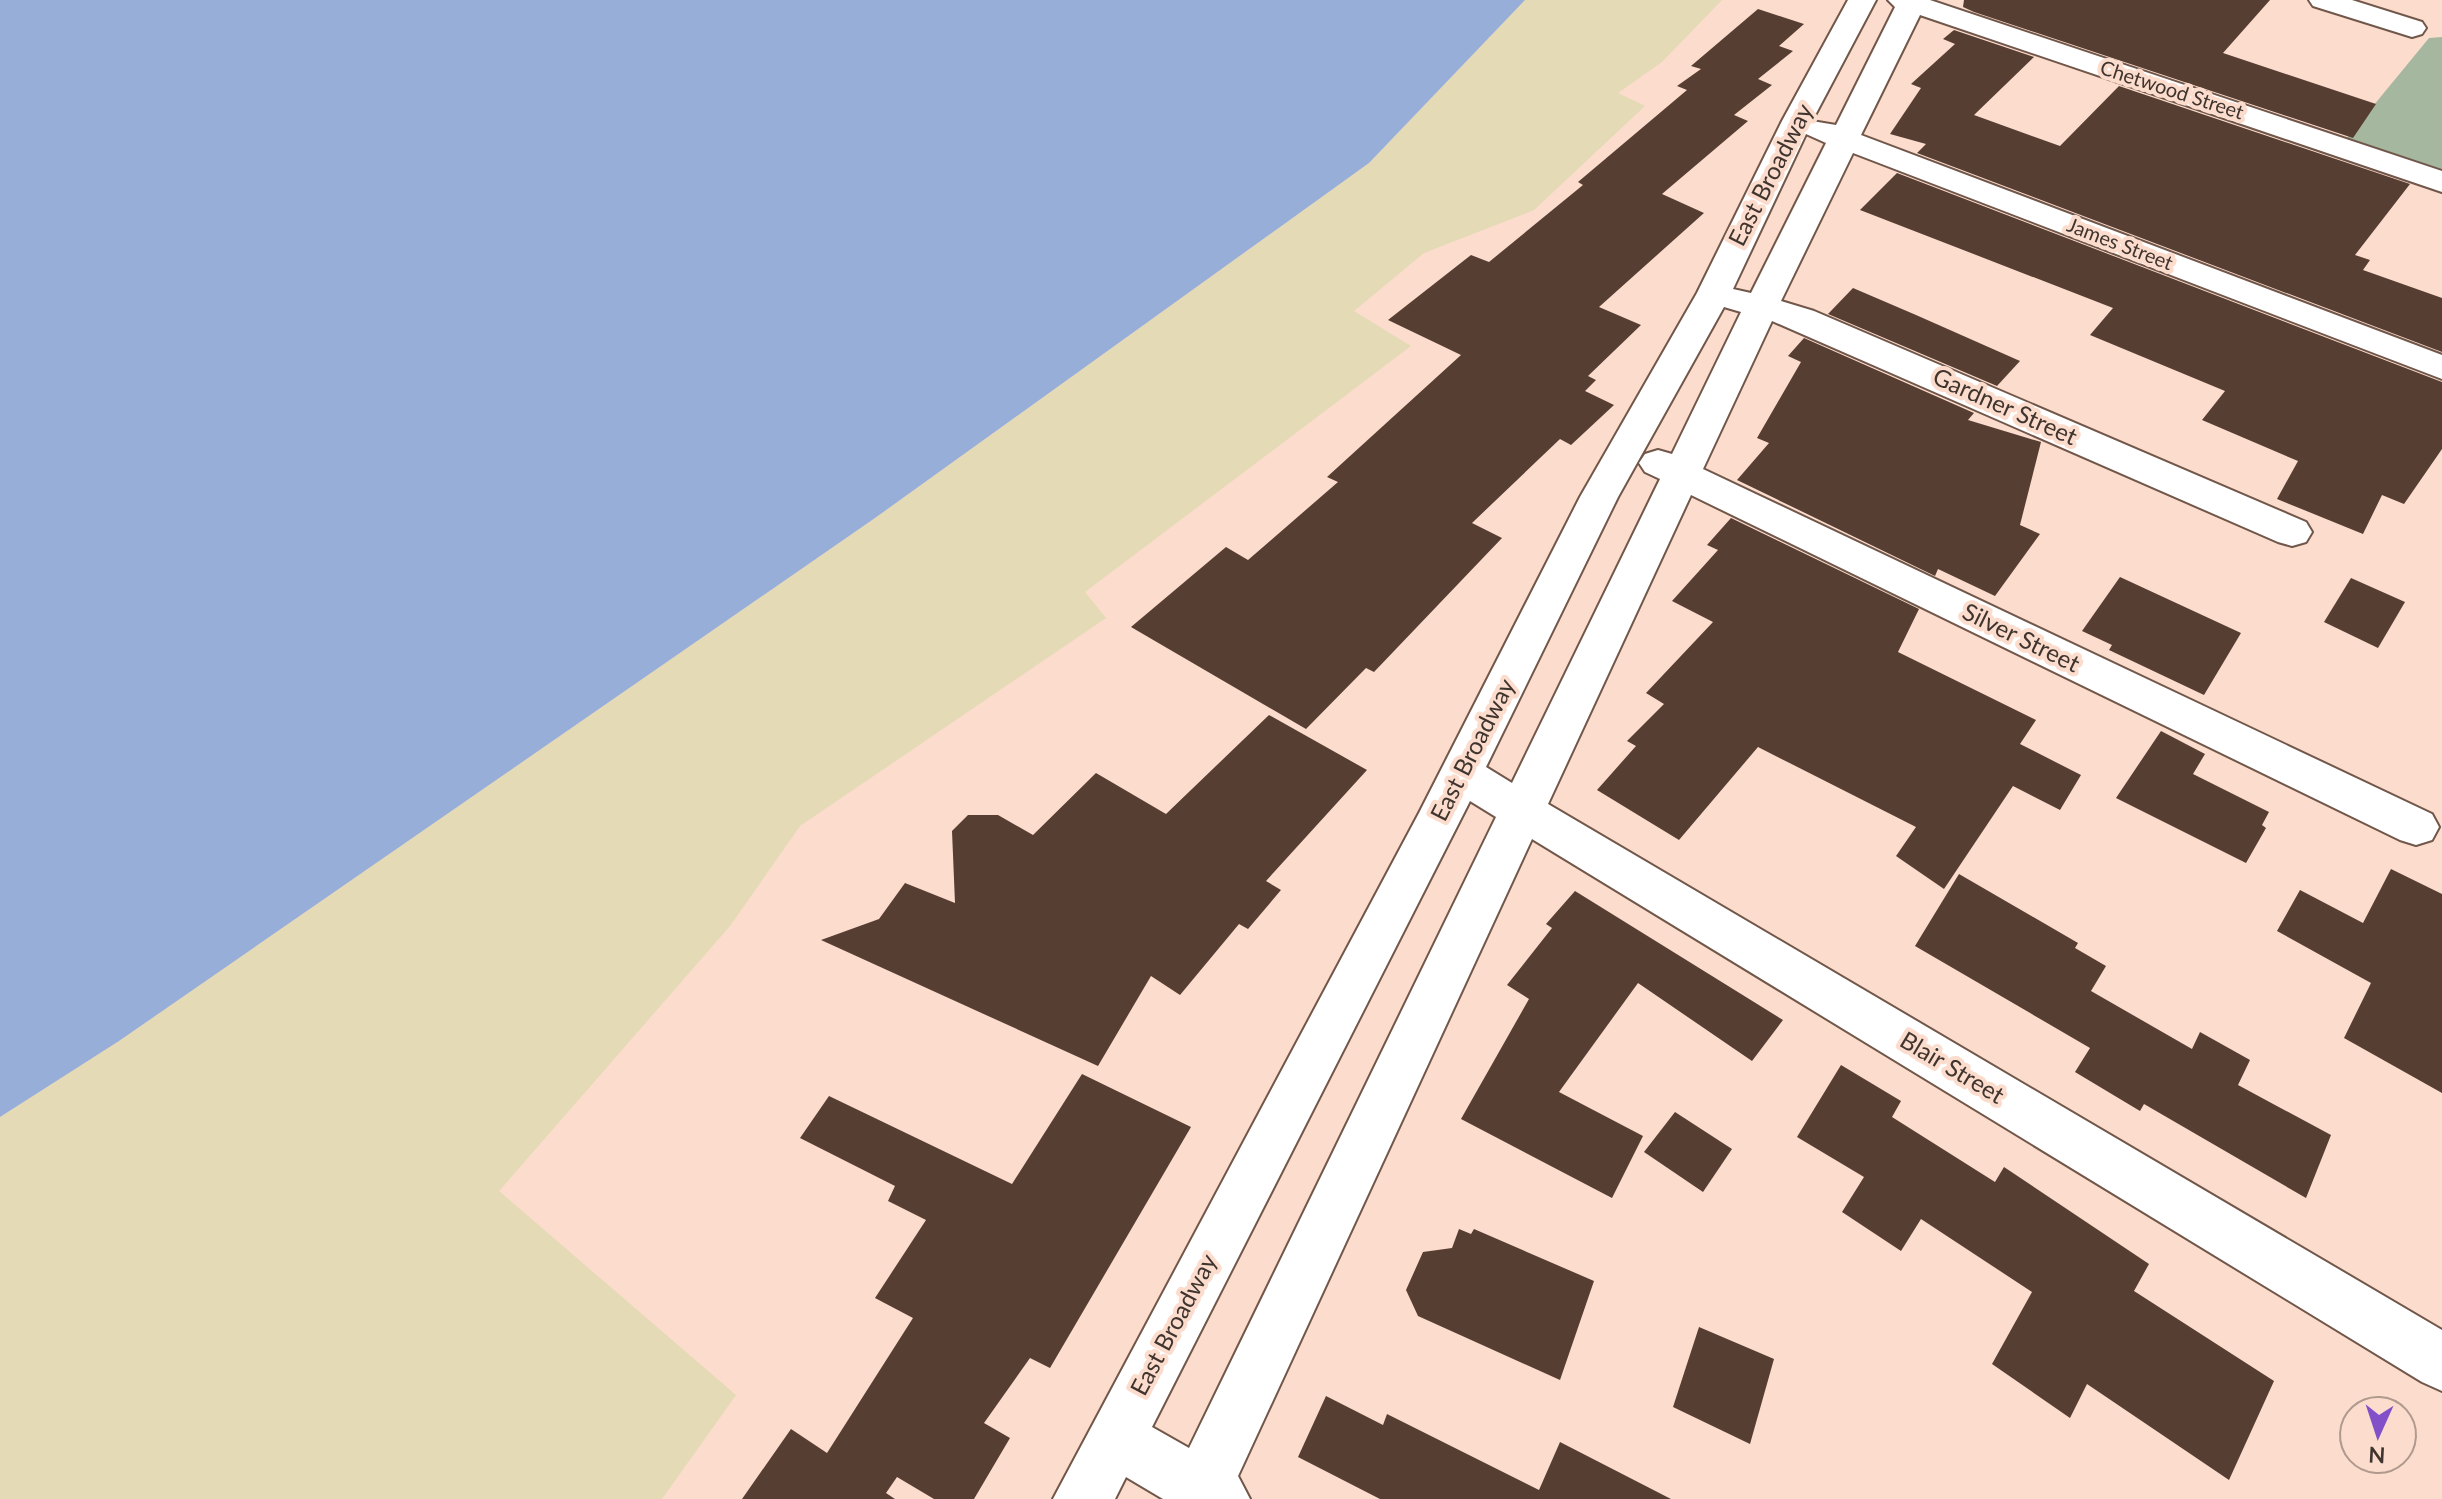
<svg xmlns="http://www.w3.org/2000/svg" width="2442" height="1499" viewBox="0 0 2442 1499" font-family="Lato,sans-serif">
<rect width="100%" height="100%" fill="#fbdccd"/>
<polygon fill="#a5b89f" points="2442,37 2442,174 2346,139 2429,38"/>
<polygon fill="#e4dab5" points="1525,0 1722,0 1662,62 1618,93 1645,106 1534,210 1424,253 1354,311 1411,346 1085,592 1106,618 800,826 730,926 499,1191 736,1395 662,1499 0,1499 0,1117 119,1041 875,518 1369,163"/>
<polygon fill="#97aed9" points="0,0 1525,0 1369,163 875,518 119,1041 0,1117"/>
<g fill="#573e32">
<polygon points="1964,0 2270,0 2223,53 2376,104 2353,138 1974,12 1963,7"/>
<polygon points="1758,9 1804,24 1779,46 1793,51 1758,79 1772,85 1734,115 1748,121 1662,194 1704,213 1599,307 1641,325 1588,376 1596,380 1585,391 1614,405 1571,445 1560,439 1472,523 1502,538 1374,672 1366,668 1306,729 1131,627 1226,547 1248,560 1338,482 1327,477 1461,355 1388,320 1471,255 1489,262 1583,185 1578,182 1687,90 1677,86 1701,69 1691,66"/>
<polygon points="1954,30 2034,57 1974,115 2060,146 2119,86 2410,184 2355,255 2370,260 2363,270 2442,298 2442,352 1917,153 1926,144 1890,134 1921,88 1911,84 1955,44 1943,39"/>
<polygon points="1897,173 2442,382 2442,449 2404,504 2382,495 2363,534 2277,499 2298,461 2202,420 2225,391 2090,335 2113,308 1860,210"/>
<polygon points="1853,288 1916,315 2020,361 1997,386 1828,314"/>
<polygon points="1804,338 1974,413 1968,420 2041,442 2020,525 2040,534 1995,596 1938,569 1935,576 1737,480 1769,443 1757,438 1801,362 1788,356"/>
<polygon points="1731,518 1919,609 1898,652 2036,720 2020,744 2081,775 2060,810 2013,786 1944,889 1896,856 1916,827 1758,747 1679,840 1597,790 1636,746 1627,741 1664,704 1646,693 1713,622 1672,601 1718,550 1707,545"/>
<polygon points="2120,577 2241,633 2204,695 2109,650 2112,645 2082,631"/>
<polygon points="2351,578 2405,602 2378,648 2324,622"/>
<polygon points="1269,715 1367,770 1266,881 1281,890 1248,929 1239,924 1180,995 1151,976 1098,1066 821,940 879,919 905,883 955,903 952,831 968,815 998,815 1033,835 1096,773 1166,814"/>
<polygon points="2161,731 2205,754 2193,774 2269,812 2262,825 2266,828 2246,863 2116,798"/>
<polygon points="2391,869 2442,894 2442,1093 2344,1038 2371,983 2277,931 2300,890 2363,923"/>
<polygon points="1959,874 2078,943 2075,948 2106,966 2091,991 2192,1049 2200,1032 2250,1060 2238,1085 2331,1135 2306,1198 2144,1104 2140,1111 2075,1072 2090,1048 1915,946"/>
<polygon points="1575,891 1783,1020 1752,1061 1638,983 1559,1092 1643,1136 1612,1198 1461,1119 1529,999 1507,985 1552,928 1546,924"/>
<polygon points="1841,1065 1901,1101 1892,1117 1995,1182 2004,1167 2149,1264 2134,1291 2274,1381 2229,1480 2087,1384 2070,1418 1992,1364 2032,1292 1921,1219 1901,1251 1842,1212 1864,1177 1797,1137"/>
<polygon points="1082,1074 1191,1127 1050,1368 1030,1358 984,1423 1010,1438 974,1499 934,1499 897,1477 886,1493 895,1499 742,1499 791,1429 827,1453 913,1318 875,1298 926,1220 888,1201 895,1186 800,1138 829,1096 1012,1184"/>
<polygon points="1675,1112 1732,1149 1703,1192 1644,1152"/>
<polygon points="1459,1229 1471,1234 1474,1229 1594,1281 1560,1380 1418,1316 1406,1290 1423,1252 1452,1248"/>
<polygon points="1699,1327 1774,1359 1750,1444 1673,1407"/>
<polygon points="1326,1396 1383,1425 1387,1414 1539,1490 1560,1442 1671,1499 1380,1499 1298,1457"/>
</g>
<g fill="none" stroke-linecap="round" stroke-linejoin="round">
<g stroke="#71574a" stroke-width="4">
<g id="street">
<path d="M1848 0H1876L1812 121 1836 125 1895 7 1888 0H1930L2442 171V192L1920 15 1861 135 2442 355V379L1853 153 1781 301 1814 311 2306 522 2312 532 2306 542 2292 546 2278 542 1772 321 1703 469 2432 814 2439 827 2432 840 2416 845 2400 840 1691 495 1548 804 2442 1330V1391L2422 1382 1532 839 1238 1476 1250 1499H1163L1126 1477 1115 1499H1053L1419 813 1580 497 1697 293 1782 121ZM1806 134 1826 143 1751 293 1733 289ZM1724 307 1741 312 1672 454 1658 450 1645 454 1639 463 1645 472 1660 479 1512 783 1486 767 1618 497ZM1470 801 1496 817 1189 1448 1152 1427Z"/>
<polygon points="2309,0 2352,0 2422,22 2426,28 2422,34 2412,37 2313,6"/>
</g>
</g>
<use href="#street" fill="#fff" fill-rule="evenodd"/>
</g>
<g text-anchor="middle" stroke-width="8" stroke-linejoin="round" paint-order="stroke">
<g font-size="20" fill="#40342e" stroke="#fbdccd">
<text transform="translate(2172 90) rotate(18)" y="7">Chetwood Street</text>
<text transform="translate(2120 244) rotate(21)" y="7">James Street</text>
</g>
<g font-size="24" fill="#40342e" stroke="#fbdccd">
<text transform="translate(1771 175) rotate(-63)" y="8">East Broadway</text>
<text transform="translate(2005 407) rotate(24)" y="8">Gardner Street</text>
<text transform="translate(2021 638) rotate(26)" y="8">Silver Street</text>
<text transform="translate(1473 750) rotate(-63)" y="8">East Broadway</text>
<text transform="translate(1952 1068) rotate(31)" y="8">Blair Street</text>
<text transform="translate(1174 1325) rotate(-62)" y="8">East Broadway</text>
</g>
</g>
<g transform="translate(2378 1435) rotate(183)"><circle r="38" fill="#fbdccd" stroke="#b0998d" stroke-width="2"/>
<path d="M0-6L14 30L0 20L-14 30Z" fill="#8250c9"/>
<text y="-12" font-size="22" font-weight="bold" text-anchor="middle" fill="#40342e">N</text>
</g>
</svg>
